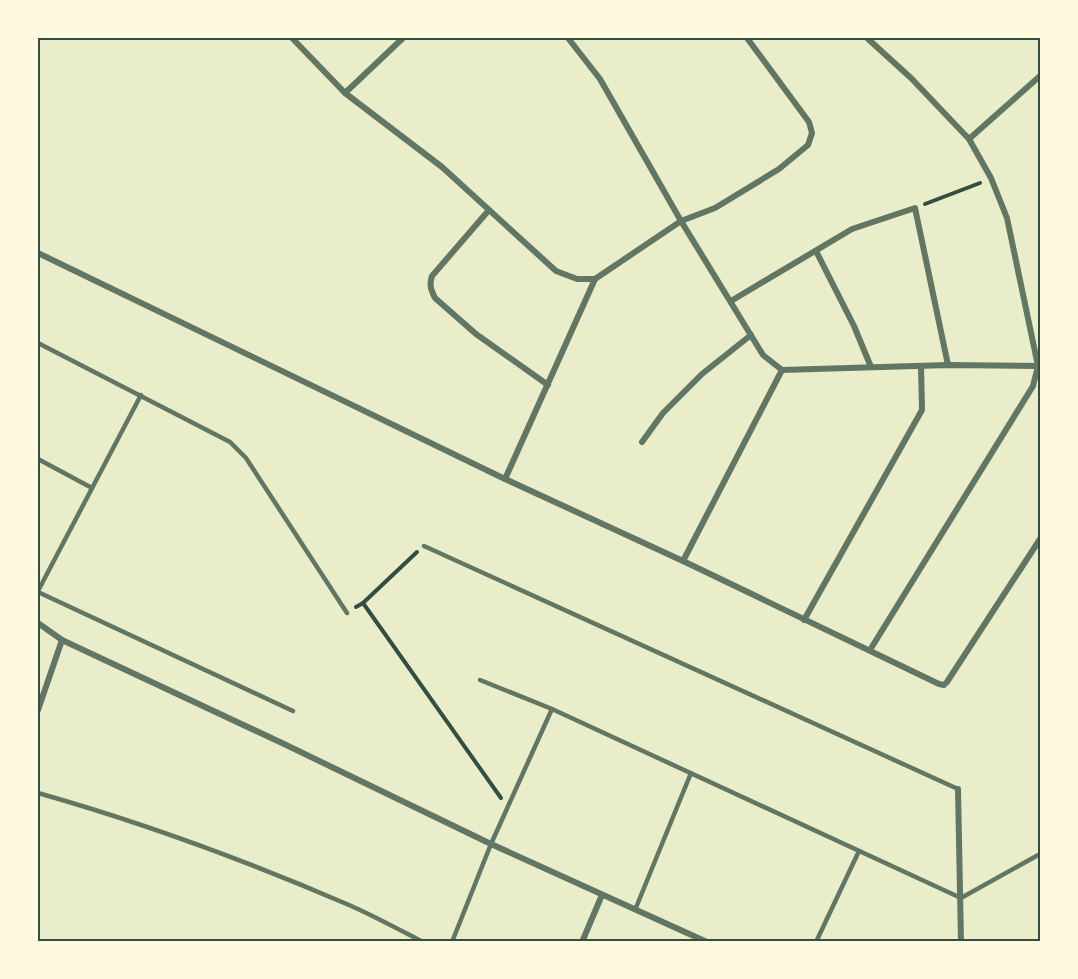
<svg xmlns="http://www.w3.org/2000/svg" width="1078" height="979" viewBox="0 0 1078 979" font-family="'Public Sans',sans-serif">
<rect width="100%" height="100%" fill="#e9edc9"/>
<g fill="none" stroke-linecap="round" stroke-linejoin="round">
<g stroke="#344e41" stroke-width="4">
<polyline points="925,204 980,183"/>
<polyline points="363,603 501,798"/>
<polyline points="356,607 363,603 417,552"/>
</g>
<g stroke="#617663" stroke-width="4.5">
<polyline points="38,343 230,442 246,458 347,613"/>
<polyline points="38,459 92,488"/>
<polyline points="424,546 958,789"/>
<polyline points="38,591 141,395"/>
<polyline points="38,592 293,711"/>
<polyline points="480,680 552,709 961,898 1040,854"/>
<path d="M38 793C144 823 247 861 349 905 374 916 398 929 423 942"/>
<polyline points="635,910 691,773"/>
<polyline points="452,942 491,844 552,709"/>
<polyline points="816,942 859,851"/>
</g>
<g stroke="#617663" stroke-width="6">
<polyline points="292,38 345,93 442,167 556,271 577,279 595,279 681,221 715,208 779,169 808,145 812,133 809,122 747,38"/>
<polyline points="568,38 600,79 681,221 763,355 782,370 948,365 1040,366"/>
<polyline points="867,38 911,78 969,139 991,178 1007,218 1038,366 1033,386 870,650"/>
<polyline points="345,93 403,38"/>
<polyline points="969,139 1040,76"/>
<path d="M489 210 432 276C429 285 431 290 435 298L476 334 548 385"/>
<polyline points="816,251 854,326 871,367"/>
<polyline points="38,253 505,479 683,561 939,684 944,685 947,682 1040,539"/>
<polyline points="731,301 852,229 915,208 948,365"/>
<polyline points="642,442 663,413 702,374 751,335"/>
<polyline points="505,479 595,279"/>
<polyline points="683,561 782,370"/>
<polyline points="804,620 922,410 921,366"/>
<polyline points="38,623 62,640 282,743 491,844 707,942"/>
<polyline points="38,710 62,640"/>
<polyline points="958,789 961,942"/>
<polyline points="582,942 602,895"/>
</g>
</g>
<rect width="1078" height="979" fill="none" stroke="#fefae0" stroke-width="78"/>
<rect x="39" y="39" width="1000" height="901" fill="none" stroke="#344e41" stroke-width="2"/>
</svg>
